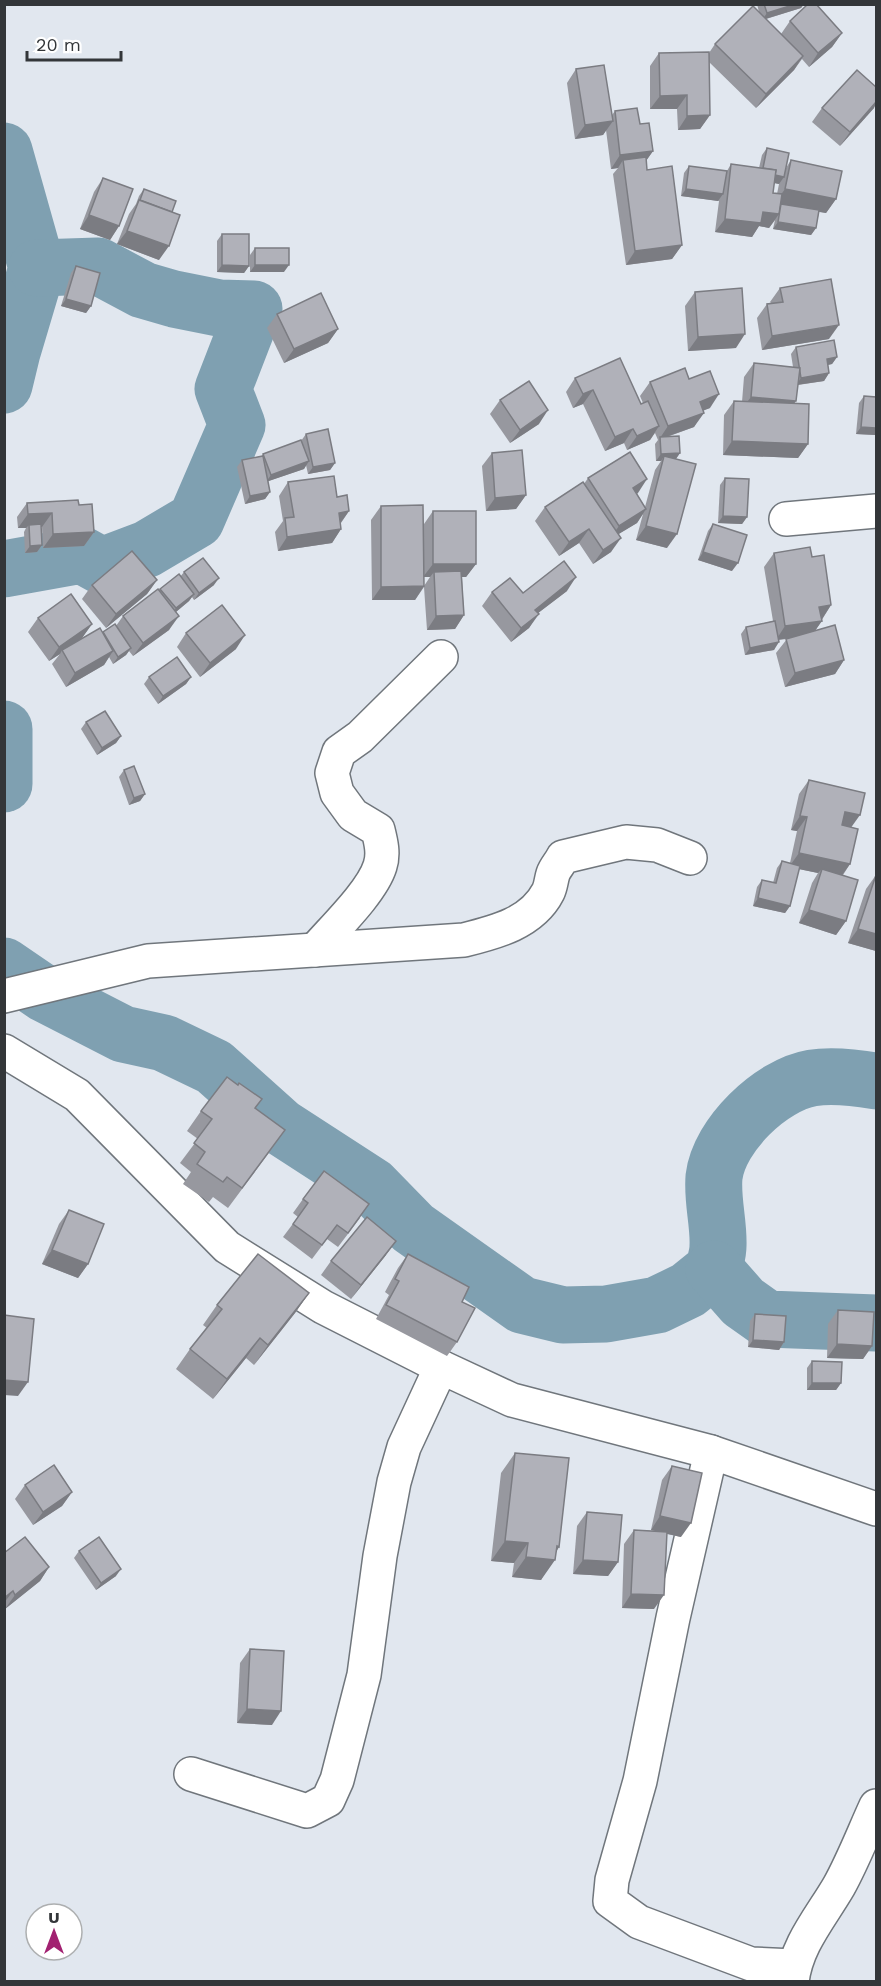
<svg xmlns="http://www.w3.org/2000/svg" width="881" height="1986" viewBox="0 0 881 1986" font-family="'Work Sans',sans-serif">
<rect width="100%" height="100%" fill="#e1e7ef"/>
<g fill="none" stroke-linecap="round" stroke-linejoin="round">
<g stroke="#7fa0b1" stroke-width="57">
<polyline points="4,151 37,268 12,352 4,385"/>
<polyline points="4,569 82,555 102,566 147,549 196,520 237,425 223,389 254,309 219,308 174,299 143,290 98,266 37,268"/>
<polyline points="4,729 4,784"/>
<path d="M4 966 45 994 123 1034 164 1043 214 1067 281 1127 372 1186 413 1228 522 1305 563 1315 606 1314 657 1305 688 1290 714 1269C715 1262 718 1254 718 1246 719 1223 712 1201 714 1177 719 1135 771 1085 812 1078 831 1075 858 1078 876 1081"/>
<polyline points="714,1269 743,1302 767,1319 876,1323"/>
</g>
<g stroke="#70767c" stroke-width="36">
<g id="minor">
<polyline points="786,519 876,511"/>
<path d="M315 950C333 929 372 892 380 866 384 854 381 842 378 830L353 815 337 793 332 773 339 752 360 737 441 657"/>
<path d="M4 996 148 961 464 940C496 932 532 923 548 892 551 886 551 880 553 874 555 868 560 863 563 857L626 842 657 845 690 858"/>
<polyline points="4,1051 77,1095 227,1247 323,1307 441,1367 512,1400 711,1452 876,1509"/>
<polyline points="711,1452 673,1618 640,1781 612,1880 610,1901 639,1922 751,1964 794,1966"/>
<polyline points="191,1774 307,1811 328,1800 337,1780 364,1675 380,1556 394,1482 404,1447 441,1367"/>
<path d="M792 1982C796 1945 821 1917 839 1886 853 1861 864 1832 876 1806"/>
</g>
</g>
<use href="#minor" stroke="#fff" stroke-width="33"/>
</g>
<g fill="#97989f" fill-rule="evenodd">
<polygon points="757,4 804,4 801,8 766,19 781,34 790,21 842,33 832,47 809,67 802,59 794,70 756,108 709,62 710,115 700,129 678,130 677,109 650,109 650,66 659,53 709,53 715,44 759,12"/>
<polygon points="576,69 612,115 615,111 640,124 653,151 646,161 647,170 682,245 672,259 626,265 613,174 618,168 611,169 606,130 603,135 575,139 567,83"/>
<polygon points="822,108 874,108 840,146 812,122"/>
<path d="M767 148 786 168 791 160 836 199 826 213 819 212 816 228 811 235 773 229 775 220 769 228 759 226 752 237 715 232 719 201 681 196 684 173 689 166 727 171 731 164 759 168 762 155ZM774 183 779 184 777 194 773 193Z"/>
<polygon points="103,178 119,226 110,240 80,229 94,192"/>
<polygon points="144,189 172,212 159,260 117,244 129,214 136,204 139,196"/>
<polygon points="222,234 249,266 244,273 217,272 217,241"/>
<polygon points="255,248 284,272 250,272 250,255"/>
<polygon points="76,266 91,306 86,313 61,306 71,273"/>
<polygon points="780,288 829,339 762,350 757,318 767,304 771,303 770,302"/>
<polygon points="695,292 736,348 688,351 685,306"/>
<polygon points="277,314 338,329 328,343 284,363 267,328"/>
<polygon points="796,347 837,357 832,364 828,365 829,373 824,381 798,385 794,404 808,444 798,458 723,455 724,415 734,401 742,402 744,377 754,363 793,367 791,354"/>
<polygon points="575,378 641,404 643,403 640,396 650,382 689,379 710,408 703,410 694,427 667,437 680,453 676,459 667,548 636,540 643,514 637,523 618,534 611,552 593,564 579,543 559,556 535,521 545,507 584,484 588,478 638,493 636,494 645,507 655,470 661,461 656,461 655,444 658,440 655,433 650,440 627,450 624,443 605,451 583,404 573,408 566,392"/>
<polygon points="864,396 876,435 856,434 859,403"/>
<polygon points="500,400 539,424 510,443 490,414"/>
<polygon points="306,434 335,463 330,470 308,474 306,465 304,469 268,481 270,492 265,499 245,504 237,467 242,460 262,456 263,454 301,441"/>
<polygon points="492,453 526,495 516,509 486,511 482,466"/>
<polygon points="725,478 747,517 742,524 718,523 720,485"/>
<polygon points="288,482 337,497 349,511 341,523 341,529 332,543 278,551 275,532 283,521 279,496"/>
<polygon points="27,503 79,505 94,532 84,546 43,548 42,527 41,527 42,545 37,552 25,553 24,532 26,528 18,528 17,517"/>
<path d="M381 506 424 524 433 511 476 564 466 577H462L464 615 455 629 427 630 424 587 415 600H372L371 520ZM424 577H430L424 586Z"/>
<polygon points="713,524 732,571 698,560 708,531"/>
<polygon points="774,553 812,557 831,605 815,631 844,660 835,674 785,687 776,653 787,639 778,640 774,650 745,655 741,634 746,627 773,621 764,567"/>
<polygon points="184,572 214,585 194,600 192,597 189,601 176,612 169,630 133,656 129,651 126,655 113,664 109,657 104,665 66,687 52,664 60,654 49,661 28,632 38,618 92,624 82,638 74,643 102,633 116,626 123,616 160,589 180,577"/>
<polygon points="157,580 147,594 106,628 82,599 92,585"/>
<polygon points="567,591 538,613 529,628 511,642 482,606 492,592 523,593"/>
<polygon points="186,633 236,649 200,677 177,647"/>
<polygon points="149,677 191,677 186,684 158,704 144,684"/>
<polygon points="86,722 121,736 116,743 97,755 81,729"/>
<polygon points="124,770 145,794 140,801 129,805 119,777"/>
<polygon points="809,780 851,827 850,864 843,875 846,921 836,935 799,923 812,883 818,873 799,869 790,906 785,913 753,906 757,887 762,880 773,883 777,868 782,861 790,863 797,831 791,830 799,794"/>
<polygon points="876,875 876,951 848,943 866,889"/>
<polygon points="256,1108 271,1150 228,1208 213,1197 209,1202 183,1184 191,1172 180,1163 198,1139 187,1131 201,1111"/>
<polygon points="303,1199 360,1218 338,1247 327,1239 312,1259 283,1237 298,1217 293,1213"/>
<polygon points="69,1210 88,1264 78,1278 42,1264 59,1224"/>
<polygon points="408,1254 457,1342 447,1356 376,1319 389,1295 385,1292 398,1268"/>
<polygon points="386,1255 351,1299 321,1275 331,1261"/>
<polygon points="309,1293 295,1313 254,1365 246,1358 213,1399 176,1369 190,1349 207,1328 203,1325 217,1305"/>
<polygon points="838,1310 872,1346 863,1359 827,1358 828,1324"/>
<polygon points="755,1314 784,1342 779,1350 748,1347 750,1321"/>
<polygon points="812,1361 841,1383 836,1390 807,1390 807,1368"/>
<polygon points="515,1453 559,1547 541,1580 512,1577 514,1563 491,1561 501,1473"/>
<polygon points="672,1466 681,1537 667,1534 654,1609 622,1608 624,1544 634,1530 656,1531 651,1530 662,1480"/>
<polygon points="25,1485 72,1492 62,1506 33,1525 15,1499"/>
<polygon points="587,1512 618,1562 608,1576 573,1574 577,1526"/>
<polygon points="79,1551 116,1576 96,1590 74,1558"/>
<polygon points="4,1553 49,1567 40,1581 5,1609 4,1607"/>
<polygon points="250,1649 272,1725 237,1723 240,1663"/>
</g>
<g fill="#7b7c82">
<polygon points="796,4 804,4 801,8 762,20 767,13"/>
<polygon points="842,33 832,47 809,67 818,53"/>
<polygon points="803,56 794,70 756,108 766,94"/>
<polygon points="687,95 677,109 650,109 660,96"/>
<polygon points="876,102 876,104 874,108 840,146 850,132"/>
<polygon points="710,115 700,129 678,130 687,116"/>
<polygon points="613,121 603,135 575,139 585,125"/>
<polygon points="653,151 643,165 623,160 618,168 611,169 620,155"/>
<polygon points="762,172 784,177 779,184 757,179"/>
<polygon points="686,189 723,194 718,201 681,196"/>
<polygon points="785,189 836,199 826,213 775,203"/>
<polygon points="763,212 779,214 769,228 759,226 752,237 715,232 725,219"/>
<polygon points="89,215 119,226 110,240 80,229"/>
<polygon points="778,222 816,228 811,235 773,229"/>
<polygon points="127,231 169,246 159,260 117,244"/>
<polygon points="682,245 672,259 626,265 635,251"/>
<polygon points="222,265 249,266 244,273 217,272"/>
<polygon points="255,265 289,265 284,272 250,272"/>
<polygon points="66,299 91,306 86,313 61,306"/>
<polygon points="839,325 829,339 762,350 772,336"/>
<polygon points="338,329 328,343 284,363 294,349"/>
<polygon points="745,334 736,348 688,351 698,337"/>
<polygon points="837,357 832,364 822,366 827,359"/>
<polygon points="829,373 824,381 796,385 801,378"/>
<polygon points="593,390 583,404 573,408 583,394"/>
<polygon points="719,394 710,408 690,416 700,402"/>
<polygon points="751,397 796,401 786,415 741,410"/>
<polygon points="548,410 539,424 510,443 520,430"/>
<polygon points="704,413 694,427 660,439 660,438 668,426"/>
<polygon points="659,426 650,440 627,450 637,436"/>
<polygon points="861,427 876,428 876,435 856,434"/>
<polygon points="633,429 624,443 605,451 615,437"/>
<polygon points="732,441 808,444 798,458 723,455"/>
<polygon points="680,453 675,460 664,456 661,461 656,461 661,454"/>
<polygon points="309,461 304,469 266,482 271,475"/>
<polygon points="335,463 330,470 308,474 313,467"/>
<polygon points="647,479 638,493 623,502 633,488"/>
<polygon points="270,492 265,499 245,504 250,496"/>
<polygon points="526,495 516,509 486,511 495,498"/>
<polygon points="646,509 637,523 609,540 619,526"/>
<polygon points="349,511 339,525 339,513"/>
<polygon points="52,513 42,527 29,528 29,525 26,528 18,528 28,514"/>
<polygon points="723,516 747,517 742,524 718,523"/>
<polygon points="646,526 677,534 667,548 636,540"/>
<polygon points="341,529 332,543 278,551 287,537"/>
<polygon points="589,529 579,543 559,556 569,542"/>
<polygon points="94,532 84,546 43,548 53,534"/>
<polygon points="621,538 611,552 593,564 603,550"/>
<polygon points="42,545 37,552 25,553 30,546"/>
<polygon points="703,552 738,563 732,571 698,560"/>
<polygon points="433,564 476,564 466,577 434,577 434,572 430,577 423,577"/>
<polygon points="576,577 567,591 525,623 535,610"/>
<polygon points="219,578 214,585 194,600 199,593"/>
<polygon points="157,580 147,594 106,628 116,614"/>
<polygon points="424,586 415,600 372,600 381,587"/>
<polygon points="194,594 189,601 171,616 176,608"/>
<polygon points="831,605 822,619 819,607"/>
<polygon points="539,614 529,628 511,642 521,628"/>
<polygon points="464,615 455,629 427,630 436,616"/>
<polygon points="179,616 169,630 133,656 143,643"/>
<polygon points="822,621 812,635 776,640 785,626"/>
<polygon points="92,624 82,638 63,652 62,650 60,654 49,661 59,647"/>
<polygon points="245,635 236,649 200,677 210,663"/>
<polygon points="779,642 774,650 745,655 750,648"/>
<polygon points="131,648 126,655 113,664 118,657"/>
<polygon points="113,651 104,665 66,687 75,673"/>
<polygon points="844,660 835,674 785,687 795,673"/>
<polygon points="191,677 186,684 158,704 163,696"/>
<polygon points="121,736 116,743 97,755 102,748"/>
<polygon points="145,794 140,801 129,805 134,798"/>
<polygon points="845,812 860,815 850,829 835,826"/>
<polygon points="800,816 807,817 797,831 791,830"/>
<polygon points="799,853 850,864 840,878 822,869 818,873 789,867"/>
<polygon points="758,898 790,906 785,913 753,906"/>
<polygon points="809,910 846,921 836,935 799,923"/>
<polygon points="858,929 876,934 876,951 848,943"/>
<polygon points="396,1241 386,1255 351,1299 361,1285"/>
<polygon points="52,1250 88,1264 78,1278 42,1264"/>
<polygon points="309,1293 295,1313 254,1365 268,1345"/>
<polygon points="260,1338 246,1358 213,1399 227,1379"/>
<polygon points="753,1340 784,1342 779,1350 748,1347"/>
<polygon points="837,1344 872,1346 863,1359 827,1358"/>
<polygon points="4,1380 28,1382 18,1396 4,1395"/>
<polygon points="812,1383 841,1383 836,1390 807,1390"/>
<polygon points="72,1492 62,1506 33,1525 43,1512"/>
<polygon points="660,1516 691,1523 681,1537 651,1530"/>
<polygon points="505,1541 528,1543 514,1563 491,1561"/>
<polygon points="557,1546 559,1547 550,1560 555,1560 541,1580 512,1577 526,1557"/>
<polygon points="583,1560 618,1562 608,1576 573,1574"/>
<polygon points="49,1567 40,1581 5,1609 15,1595"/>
<polygon points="121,1569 116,1576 96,1590 101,1583"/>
<polygon points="13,1591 4,1603 4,1598"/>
<polygon points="631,1594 664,1595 654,1609 622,1608"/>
<polygon points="247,1709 281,1711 272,1725 237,1723"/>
</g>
<g fill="#b0b1b9" stroke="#7b7c82" stroke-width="1.5">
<polygon points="764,4 796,4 767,13"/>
<polygon points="808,4 816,4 842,33 818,53 790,21"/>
<polygon points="753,6 803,56 766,94 715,44"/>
<polygon points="709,52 710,115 687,116 687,95 660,96 659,53"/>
<polygon points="604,65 613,121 585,125 576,69"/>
<polygon points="857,70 876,87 876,102 850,132 822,108"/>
<polygon points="637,108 640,124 649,123 653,151 620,155 615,111"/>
<polygon points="767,148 789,153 784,177 775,175 776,170 763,168"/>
<polygon points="646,157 647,170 672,166 682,245 635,251 623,160"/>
<polygon points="791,160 842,171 836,199 785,189"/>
<polygon points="731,164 776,170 773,193 782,194 779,214 763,212 761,223 725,219"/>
<polygon points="689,166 727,171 723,194 686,189"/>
<polygon points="103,178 133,189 119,226 89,215"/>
<polygon points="144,189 176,201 172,212 140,200"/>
<polygon points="139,200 180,215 169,246 127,231"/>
<polygon points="781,204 819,210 816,228 778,222"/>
<polygon points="222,234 249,234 249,266 222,265"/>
<rect x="255" y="248" width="34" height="17"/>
<polygon points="76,266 100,273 91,306 66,299"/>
<polygon points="831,279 839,325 772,336 767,304 783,302 780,288"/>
<polygon points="742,288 745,334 698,337 695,292"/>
<polygon points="321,293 338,329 294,349 277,314"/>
<polygon points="834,340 837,357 827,359 829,373 801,378 796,347"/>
<polygon points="620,358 641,404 648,401 659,426 637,436 633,429 615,437 593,390 583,394 575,378"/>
<polygon points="754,363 800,368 796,401 751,397"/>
<polygon points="685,368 689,379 710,371 719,394 700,402 704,413 668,426 650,382"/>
<polygon points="529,381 548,410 520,430 500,400"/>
<polygon points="864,396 876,397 876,428 861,427"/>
<polygon points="734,401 809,404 808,444 732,441"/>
<polygon points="328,429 335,463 313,467 306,434"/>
<polygon points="679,436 680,453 661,454 660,437"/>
<polygon points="301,440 309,461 271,475 263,454"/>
<polygon points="522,450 526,495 495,498 492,453"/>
<polygon points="630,452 647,479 633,488 646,509 619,526 588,478"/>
<polygon points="263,456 270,492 250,496 242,460"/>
<polygon points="664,456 696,464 677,534 646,526"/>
<polygon points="334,476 337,497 347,495 349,511 339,513 341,529 287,537 285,518 294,517 288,482"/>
<polygon points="725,478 749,479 747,517 723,516"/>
<polygon points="583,482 621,538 603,550 589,529 569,542 545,507"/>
<polygon points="78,500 79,505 92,504 94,532 53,534 52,513 28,514 27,503"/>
<polygon points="423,505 424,586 381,587 381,506"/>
<rect x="433" y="511" width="43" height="53"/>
<polygon points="41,524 42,545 30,546 29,525"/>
<polygon points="713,524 747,535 738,563 703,552"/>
<polygon points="810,547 812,557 824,555 831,605 819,607 822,621 785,626 774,553"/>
<polygon points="132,551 157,580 116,614 92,585"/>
<polygon points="203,558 219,578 199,593 184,572"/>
<polygon points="564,561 576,577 535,610 539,614 521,628 492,592 510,578 523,593"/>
<polygon points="461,571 464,615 436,616 434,572"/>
<polygon points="179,574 194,594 176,608 160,589"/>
<polygon points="158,589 179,616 143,643 123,616"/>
<polygon points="71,594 92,624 59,647 38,618"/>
<polygon points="222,605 245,635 210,663 186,633"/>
<polygon points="775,621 779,642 750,648 746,627"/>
<polygon points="115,624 131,648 118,657 103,632"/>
<polygon points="835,625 844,660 795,673 786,639"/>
<polygon points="100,628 113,651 75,673 62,650"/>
<polygon points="177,657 191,677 163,696 149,677"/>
<polygon points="105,711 121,736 102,748 86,722"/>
<polygon points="134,766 145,794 134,798 124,770"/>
<polygon points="809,780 865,793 860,815 845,812 842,825 858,829 850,864 799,853 807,817 800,816"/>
<polygon points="782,861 800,866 790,906 758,898 762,880 776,883"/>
<polygon points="822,869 858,880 846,921 809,910"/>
<polygon points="876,875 876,934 858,929"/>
<polygon points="227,1077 238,1085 239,1083 262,1099 255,1108 285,1130 242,1188 227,1177 223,1182 197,1164 205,1152 194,1143 212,1119 201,1111"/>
<polygon points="324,1171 369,1204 348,1233 337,1225 322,1245 293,1224 308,1203 303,1199"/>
<polygon points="69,1210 104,1224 88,1264 52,1250"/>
<polygon points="367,1217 396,1241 361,1285 331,1261"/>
<polygon points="258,1254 309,1293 268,1345 260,1338 227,1379 190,1349 222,1309 217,1305"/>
<polygon points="408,1254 469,1287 462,1302 475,1308 457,1342 386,1305 399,1281 395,1279"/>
<polygon points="838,1310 874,1312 872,1346 837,1344"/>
<polygon points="755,1314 786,1316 784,1342 753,1340"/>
<polygon points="4,1315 34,1319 28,1382 4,1380"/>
<polygon points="812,1361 842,1362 841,1383 812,1383"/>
<polygon points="515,1453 569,1458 559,1547 557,1546 555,1560 526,1557 528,1543 505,1541"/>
<polygon points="54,1465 72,1492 43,1512 25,1485"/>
<polygon points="672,1466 702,1473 691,1523 660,1516"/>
<polygon points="587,1512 622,1515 618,1562 583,1560"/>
<polygon points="634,1530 667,1532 664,1595 631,1594"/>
<polygon points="25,1537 49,1567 15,1595 13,1591 4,1598 4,1553"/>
<polygon points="99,1537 121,1569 101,1583 79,1551"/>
<polygon points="250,1649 284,1651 281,1711 247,1709"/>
</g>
<rect width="881" height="1986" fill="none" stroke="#333639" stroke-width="12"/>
<g transform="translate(54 1932)"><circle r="28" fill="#ffffff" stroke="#adafb0" stroke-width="1.5"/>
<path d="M0-4.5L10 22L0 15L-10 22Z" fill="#a22171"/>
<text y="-9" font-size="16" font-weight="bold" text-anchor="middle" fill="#333639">U</text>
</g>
<path d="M27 51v9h94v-9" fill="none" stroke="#333639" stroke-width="3"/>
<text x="36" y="51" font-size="18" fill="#333639" stroke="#ffffff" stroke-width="4.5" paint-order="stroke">20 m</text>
</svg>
